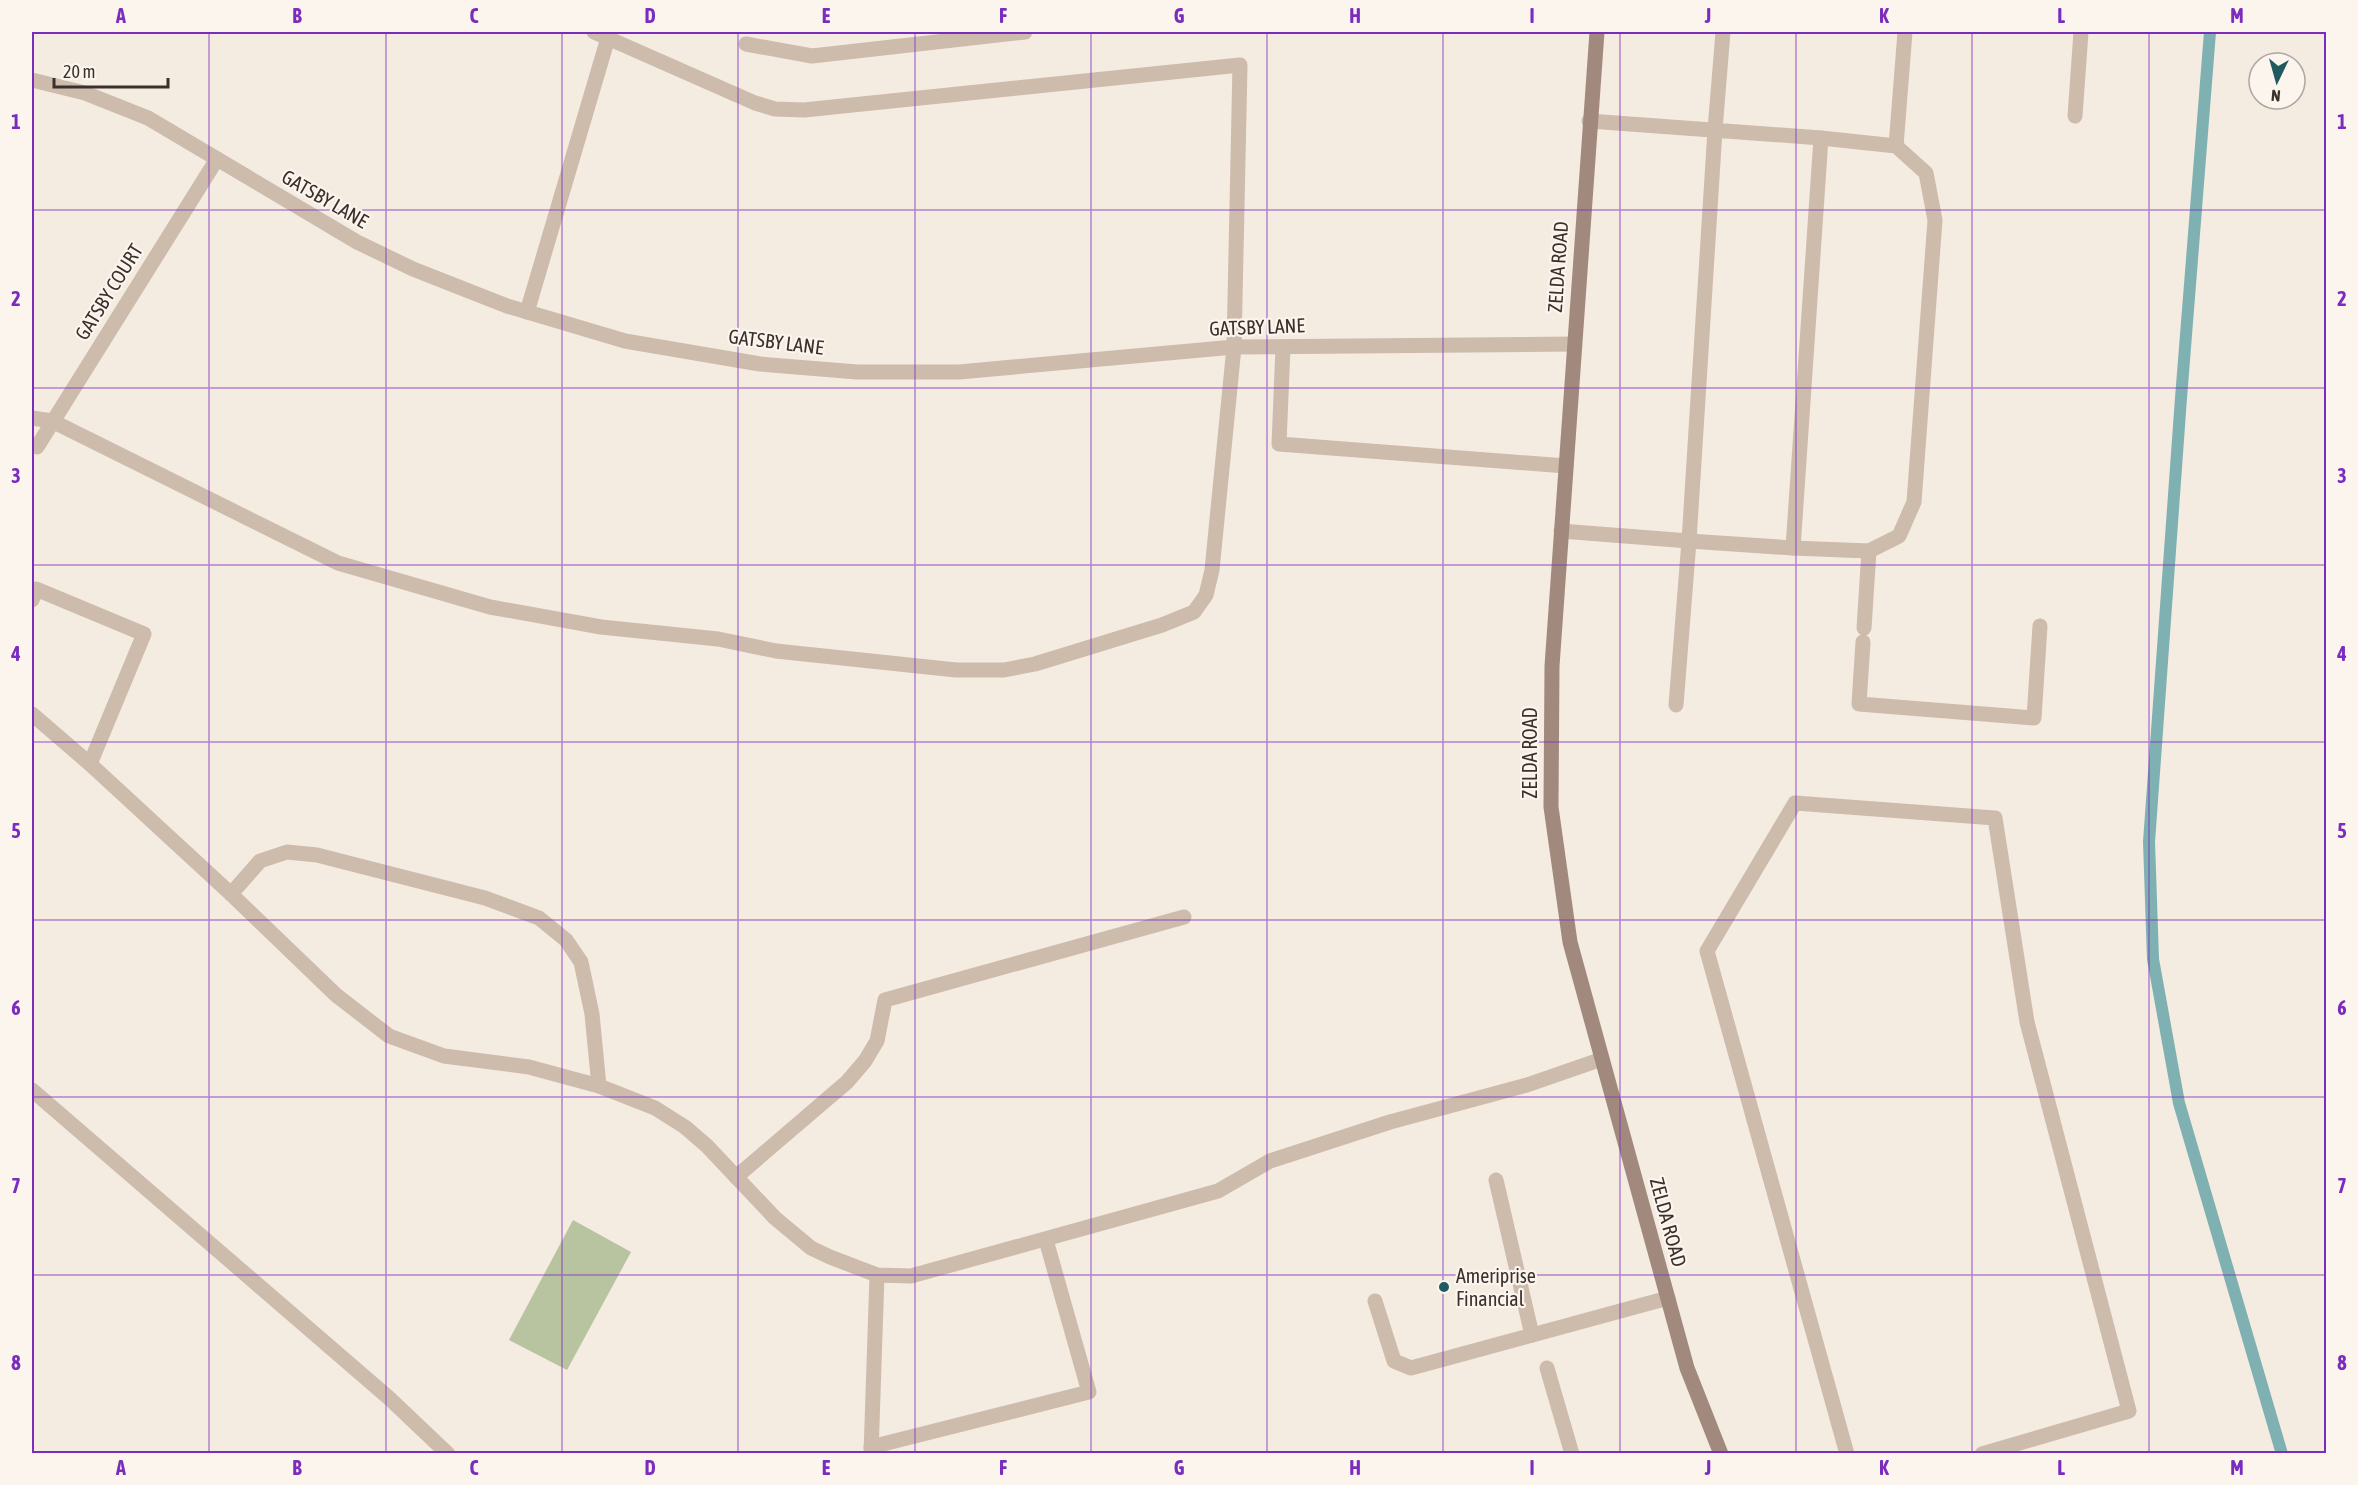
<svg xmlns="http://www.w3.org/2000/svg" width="2358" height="1485" viewBox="0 0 2358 1485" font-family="'Asap Condensed',sans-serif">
<rect width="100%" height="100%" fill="#f4ebe1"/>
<polygon fill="#b8c4a0" points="573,1220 631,1252 567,1370 509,1340"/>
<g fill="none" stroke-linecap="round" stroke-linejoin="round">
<polyline stroke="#7fb0b2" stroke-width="12" points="2210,32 2181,398 2149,842 2153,959 2179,1103 2282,1454"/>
<g stroke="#cdbbac" stroke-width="15">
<polyline points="746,44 812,56 1025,32"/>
<polyline points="2075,116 2081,32"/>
<polyline points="1589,121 1821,138 1896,146 1926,173 1935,220 1914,502 1899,536 1869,551 1793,548 1689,541 1715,130 1723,32"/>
<polyline points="1896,146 1905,32"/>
<polyline points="527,312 608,38"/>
<polyline points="1283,347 1279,444 1566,466"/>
<polyline points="32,418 52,421 338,563 490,607 601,627 718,639 776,651 956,670 1004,670 1035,664 1162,625 1194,612 1206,595 1212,570 1234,347 1240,65 804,110 775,109 755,103 594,32"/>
<polyline points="1561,531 1689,541 1676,705"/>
<polyline points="1793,548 1821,138"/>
<polyline points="1864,628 1869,551"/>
<polyline points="1863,642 1859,704 2034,718 2040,626"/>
<polyline points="231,894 260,861 287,852 317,855 485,898 539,918 566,940 581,962 592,1014 599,1086"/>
<polyline points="32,1090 389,1398 448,1454"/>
<polyline points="1496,1180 1532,1335"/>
<polyline points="1375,1301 1394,1361 1411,1368 1668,1298"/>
<polyline points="1547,1368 1572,1454"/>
<polyline points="1847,1454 1707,951 1795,803 1995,818 2027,1022 2129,1411 1982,1454"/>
</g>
<g stroke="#cdbbac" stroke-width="15">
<polyline points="32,80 85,93 148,118 357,242 413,269 507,306 625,341 760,364 857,372 959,372 1234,347 1574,344"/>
<polyline points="37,447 217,159"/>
<polyline points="32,600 36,589 144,634 90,764"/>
<polyline points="32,714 90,764 231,894 336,995 389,1036 444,1056 529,1067 599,1086 655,1108 685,1127 707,1146 775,1218 811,1248 830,1257 877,1275 911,1276 1218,1191 1270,1161 1390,1122 1527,1085 1602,1059"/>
<polyline points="736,1177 847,1082 865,1061 877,1041 885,1000 1184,917"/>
<polyline points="871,1447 1089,1392 1046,1240"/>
<polyline points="871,1454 877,1275"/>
</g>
<polyline stroke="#a18a7d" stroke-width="15" points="1597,32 1552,666 1551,807 1570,942 1687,1368 1721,1454"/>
</g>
<path fill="none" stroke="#7b2cbf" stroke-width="1.5" stroke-opacity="0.55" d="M209 32V1454M386 32V1454M562 32V1454M738 32V1454M915 32V1454M1091 32V1454M1267 32V1454M1443 32V1454M1620 32V1454M1796 32V1454M1972 32V1454M2149 32V1454M32 210H2326M32 388H2326M32 565H2326M32 742H2326M32 920H2326M32 1097H2326M32 1275H2326"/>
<circle fill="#1f5a5e" stroke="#fbf5ee" stroke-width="2" cx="1444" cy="1287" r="6"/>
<g text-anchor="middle" stroke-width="4.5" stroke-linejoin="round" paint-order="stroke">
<g font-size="20" fill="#3b302b" stroke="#fbf5ee">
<text transform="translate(325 199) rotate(30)" y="7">GATSBY LANE</text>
<text transform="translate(1558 267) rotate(-86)" y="7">ZELDA ROAD</text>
<text transform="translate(109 292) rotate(-58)" y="7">GATSBY COURT</text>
<text transform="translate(1257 327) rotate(-2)" y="7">GATSBY LANE</text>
<text transform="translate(776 342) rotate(7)" y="7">GATSBY LANE</text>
<text transform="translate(1530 753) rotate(-90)" y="7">ZELDA ROAD</text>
<text transform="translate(1668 1222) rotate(75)" y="7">ZELDA ROAD</text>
</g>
<g font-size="20" fill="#3b302b" stroke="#fbf5ee" text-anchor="start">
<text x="1456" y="1283">Ameriprise<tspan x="1456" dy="23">Financial</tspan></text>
</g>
</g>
<rect width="2358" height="1485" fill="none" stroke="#fbf5ee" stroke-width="66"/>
<g transform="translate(2277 81) rotate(185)"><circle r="28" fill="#fbf5ee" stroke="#aea6a0" stroke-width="1.5"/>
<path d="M0-4.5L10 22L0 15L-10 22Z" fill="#1f5a5e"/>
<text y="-9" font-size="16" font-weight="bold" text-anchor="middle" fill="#3b302b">N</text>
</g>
<path d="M54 78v9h114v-9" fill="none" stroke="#3b302b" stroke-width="3"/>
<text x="63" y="78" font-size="18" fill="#3b302b" stroke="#fbf5ee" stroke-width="4.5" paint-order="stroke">20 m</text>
<rect x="33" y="33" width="2292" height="1419" fill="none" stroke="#7b2cbf" stroke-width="2"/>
<g font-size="20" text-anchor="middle" font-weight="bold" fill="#7b2cbf">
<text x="121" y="23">A</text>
<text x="297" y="23">B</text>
<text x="474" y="23">C</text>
<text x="650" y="23">D</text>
<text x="826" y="23">E</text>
<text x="1003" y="23">F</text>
<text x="1179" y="23">G</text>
<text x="1355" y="23">H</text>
<text x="1532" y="23">I</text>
<text x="1708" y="23">J</text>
<text x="1884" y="23">K</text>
<text x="2061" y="23">L</text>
<text x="2237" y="23">M</text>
<text x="16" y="129">1</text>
<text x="2342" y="129">1</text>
<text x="16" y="306">2</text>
<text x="2342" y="306">2</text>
<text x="16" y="483">3</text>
<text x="2342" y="483">3</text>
<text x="16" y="661">4</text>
<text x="2342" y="661">4</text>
<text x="16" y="838">5</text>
<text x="2342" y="838">5</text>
<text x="16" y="1015">6</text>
<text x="2342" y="1015">6</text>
<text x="16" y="1193">7</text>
<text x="2342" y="1193">7</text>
<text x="16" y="1370">8</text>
<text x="2342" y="1370">8</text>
<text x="121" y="1475">A</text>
<text x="297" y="1475">B</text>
<text x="474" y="1475">C</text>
<text x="650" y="1475">D</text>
<text x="826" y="1475">E</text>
<text x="1003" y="1475">F</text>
<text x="1179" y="1475">G</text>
<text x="1355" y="1475">H</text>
<text x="1532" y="1475">I</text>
<text x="1708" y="1475">J</text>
<text x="1884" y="1475">K</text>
<text x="2061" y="1475">L</text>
<text x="2237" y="1475">M</text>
</g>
</svg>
